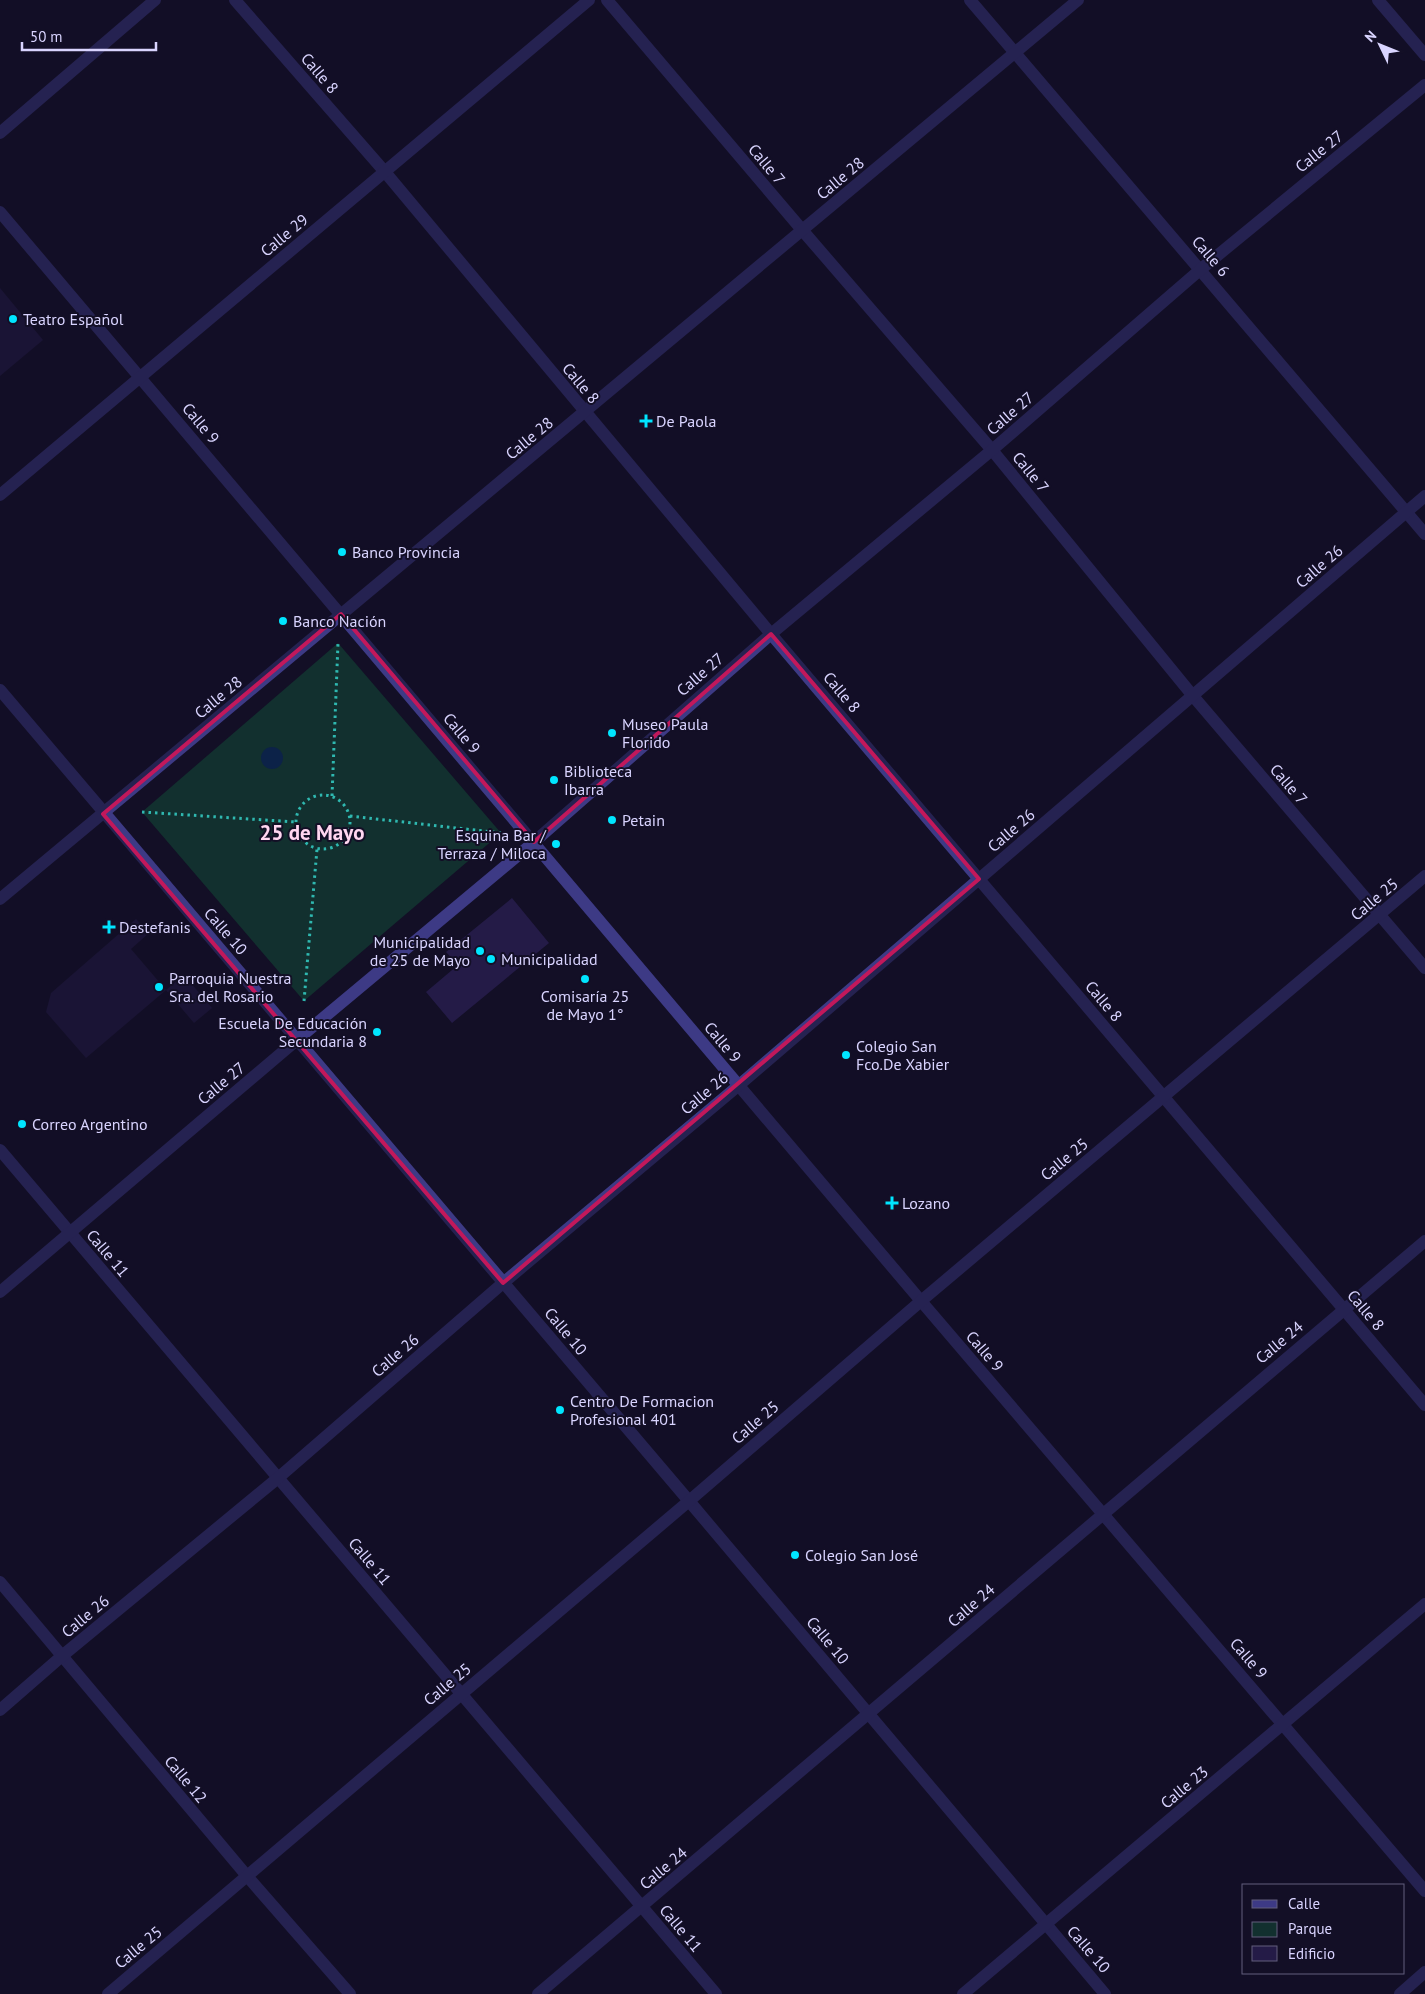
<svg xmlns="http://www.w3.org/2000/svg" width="1425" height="1994" viewBox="0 0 1425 1994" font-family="'PT Sans',sans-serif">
<rect width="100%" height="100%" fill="#130f26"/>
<polygon fill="#12302f" points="338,643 501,833 304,1001 142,812"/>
<circle fill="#0c2248" cx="272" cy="758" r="11"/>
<g fill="#241b47">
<polygon points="0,288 43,340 0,376"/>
<polygon points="512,898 549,943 452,1023 426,992 458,965 446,952"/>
<polygon points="136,919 149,933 131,949 166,990 184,975 212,1008 194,1023 166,990 86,1058 46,1012 51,993"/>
</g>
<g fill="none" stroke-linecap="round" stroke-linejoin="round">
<g stroke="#2fb8b0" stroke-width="3" stroke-dasharray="2.5 4" stroke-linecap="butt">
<circle cx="323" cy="822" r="27"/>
<polyline points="332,796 338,643"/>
<polyline points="142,812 296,822"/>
<polyline points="350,816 501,833"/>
<polyline points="304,1001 317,849"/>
</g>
<g stroke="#3d3a85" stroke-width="12">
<polyline points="235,0 385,172 771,634 1425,1405"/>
<polyline points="607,0 803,231 992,450 1193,696 1425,968"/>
<polyline points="970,0 1425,534"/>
<polyline points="1378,0 1425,55"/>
<polyline points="0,133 155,0"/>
<polyline points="0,212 921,1301 1425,1891"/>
<polyline points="0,495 589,0"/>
<polyline points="0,690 689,1501 1105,1994"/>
<polyline points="0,899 1078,0"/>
<polyline points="0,1150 716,1994"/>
<polyline points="0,1292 298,1039 534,842 771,634 992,450 1201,269 1425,85"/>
<polyline points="0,1582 247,1876 350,1994"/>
<polyline points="0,1710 62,1656 278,1478 503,1283 738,1086 1425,496"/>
<polyline points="108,1994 689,1501 921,1301 1425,876"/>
<polyline points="538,1994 1425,1241"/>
<polyline points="963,1994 1425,1604"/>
<polyline points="1400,1994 1425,1972"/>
</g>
</g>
<path d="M0 0H1425V1994H0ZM341 614 534 842 771 634 979 879 503 1283 103 814Z" fill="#130f26" fill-opacity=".55" fill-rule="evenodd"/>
<path fill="none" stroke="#c2185b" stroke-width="4" stroke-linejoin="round" d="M341 614 534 842 771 634 979 879 503 1283 103 814Z"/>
<g fill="#00e5ff" stroke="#130f26" stroke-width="2">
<circle cx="13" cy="319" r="5"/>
<path d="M643.5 413.5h5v5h5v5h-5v5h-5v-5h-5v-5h5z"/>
<circle cx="342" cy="552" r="5"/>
<circle cx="283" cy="621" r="5"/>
<circle cx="612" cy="733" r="5"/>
<circle cx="554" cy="780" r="5"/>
<circle cx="612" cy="820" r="5"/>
<circle cx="556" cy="844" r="5"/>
<path d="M106.5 919.5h5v5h5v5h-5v5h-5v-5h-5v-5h5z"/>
<circle cx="480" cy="951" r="5"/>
<circle cx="491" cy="959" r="5"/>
<circle cx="585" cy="979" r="5"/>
<circle cx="159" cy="987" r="5"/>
<circle cx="377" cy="1032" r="5"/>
<circle cx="846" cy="1055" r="5"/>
<circle cx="22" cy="1124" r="5"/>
<path d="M889.5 1195.5h5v5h5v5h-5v5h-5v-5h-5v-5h5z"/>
<circle cx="560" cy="1410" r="5"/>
<circle cx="795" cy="1555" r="5"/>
</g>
<g text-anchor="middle" stroke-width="4" stroke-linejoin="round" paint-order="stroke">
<g font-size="16" fill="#d9d4ff" stroke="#130f26">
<text transform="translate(320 73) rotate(49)" y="6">Calle 8</text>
<text transform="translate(1319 151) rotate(-39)" y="6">Calle 27</text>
<text transform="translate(767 164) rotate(50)" y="6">Calle 7</text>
<text transform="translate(840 178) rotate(-40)" y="6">Calle 28</text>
<text transform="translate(284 235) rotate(-40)" y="6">Calle 29</text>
<text transform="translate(1211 256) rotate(49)" y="6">Calle 6</text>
<text transform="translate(581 383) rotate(50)" y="6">Calle 8</text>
<text transform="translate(1010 413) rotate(-41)" y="6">Calle 27</text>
<text transform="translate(201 423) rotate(50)" y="6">Calle 9</text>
<text transform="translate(529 438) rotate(-40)" y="6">Calle 28</text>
<text transform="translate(1031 472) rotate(51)" y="6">Calle 7</text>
<text transform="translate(1319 566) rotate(-41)" y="6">Calle 26</text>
<text transform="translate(700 674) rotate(-41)" y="6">Calle 27</text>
<text transform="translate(842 692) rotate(50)" y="6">Calle 8</text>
<text transform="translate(218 697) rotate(-40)" y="6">Calle 28</text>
<text transform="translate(462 733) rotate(50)" y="6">Calle 9</text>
<text transform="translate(1289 784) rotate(49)" y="6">Calle 7</text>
<text transform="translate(1011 830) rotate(-41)" y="6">Calle 26</text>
<text transform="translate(1374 899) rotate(-40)" y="6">Calle 25</text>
<text transform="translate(226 931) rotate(49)" y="6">Calle 10</text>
<text transform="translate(1104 1001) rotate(50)" y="6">Calle 8</text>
<text transform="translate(723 1042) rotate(50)" y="6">Calle 9</text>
<text transform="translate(221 1083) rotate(-40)" y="6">Calle 27</text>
<text transform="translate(704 1093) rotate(-40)" y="6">Calle 26</text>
<text transform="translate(1064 1159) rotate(-40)" y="6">Calle 25</text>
<text transform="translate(108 1253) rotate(50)" y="6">Calle 11</text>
<text transform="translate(1366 1310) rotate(50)" y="6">Calle 8</text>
<text transform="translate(566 1331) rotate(50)" y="6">Calle 10</text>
<text transform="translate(1279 1342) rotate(-40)" y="6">Calle 24</text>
<text transform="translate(985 1351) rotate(49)" y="6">Calle 9</text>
<text transform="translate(395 1355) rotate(-41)" y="6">Calle 26</text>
<text transform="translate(755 1422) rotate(-41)" y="6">Calle 25</text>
<text transform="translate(370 1561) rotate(50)" y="6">Calle 11</text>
<text transform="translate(971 1605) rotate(-41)" y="6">Calle 24</text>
<text transform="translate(85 1616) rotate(-40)" y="6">Calle 26</text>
<text transform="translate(828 1640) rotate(50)" y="6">Calle 10</text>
<text transform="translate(1249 1658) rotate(49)" y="6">Calle 9</text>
<text transform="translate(447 1684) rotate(-40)" y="6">Calle 25</text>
<text transform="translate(186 1779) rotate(50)" y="6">Calle 12</text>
<text transform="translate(1184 1787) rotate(-40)" y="6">Calle 23</text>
<text transform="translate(663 1868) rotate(-40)" y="6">Calle 24</text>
<text transform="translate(681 1928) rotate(50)" y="6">Calle 11</text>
<text transform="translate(138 1947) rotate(-40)" y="6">Calle 25</text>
<text transform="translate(1089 1949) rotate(49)" y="6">Calle 10</text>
</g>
<g font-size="16" fill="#d9d4ff" stroke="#130f26" text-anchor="start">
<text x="23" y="325">Teatro Español</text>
<text x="656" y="427">De Paola</text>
<text x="352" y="558">Banco Provincia</text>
<text x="293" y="627">Banco Nación</text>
<text x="622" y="730">Museo Paula<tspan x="622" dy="18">Florido</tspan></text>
<text x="564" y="777">Biblioteca<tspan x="564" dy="18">Ibarra</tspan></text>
<text x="622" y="826">Petain</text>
<text x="546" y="841" text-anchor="end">Esquina Bar /<tspan x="546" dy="18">Terraza / Miloca</tspan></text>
<text x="119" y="933">Destefanis</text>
<text x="470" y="948" text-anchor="end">Municipalidad<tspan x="470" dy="18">de 25 de Mayo</tspan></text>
<text x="501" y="965">Municipalidad</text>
<text x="169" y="984">Parroquia Nuestra<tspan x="169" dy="18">Sra. del Rosario</tspan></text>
<text x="585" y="1002" text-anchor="middle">Comisaría 25<tspan x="585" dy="18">de Mayo 1°</tspan></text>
<text x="367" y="1029" text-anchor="end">Escuela De Educación<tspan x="367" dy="18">Secundaria 8</tspan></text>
<text x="856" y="1052">Colegio San<tspan x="856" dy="18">Fco.De Xabier</tspan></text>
<text x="32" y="1130">Correo Argentino</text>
<text x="902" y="1209">Lozano</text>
<text x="570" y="1407">Centro De Formacion<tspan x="570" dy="18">Profesional 401</tspan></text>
<text x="805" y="1561">Colegio San José</text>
</g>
<g font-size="21" font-weight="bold" fill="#ffd6f0" stroke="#130f26">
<text x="312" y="840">25 de Mayo</text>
</g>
</g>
<rect x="1242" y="1884" width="162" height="90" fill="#130f26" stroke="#625e7d"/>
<rect x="1252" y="1900" width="25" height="8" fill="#3d3a85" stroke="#625e7d"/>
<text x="1288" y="1909" font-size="15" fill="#d9d4ff">Calle</text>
<rect x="1252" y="1922" width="25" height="15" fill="#12302f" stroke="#625e7d"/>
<text x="1288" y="1934" font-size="15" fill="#d9d4ff">Parque</text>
<rect x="1252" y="1946" width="25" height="15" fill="#241b47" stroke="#625e7d"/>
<text x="1288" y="1959" font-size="15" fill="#d9d4ff">Edificio</text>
<g transform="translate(1380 45) rotate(313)" stroke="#130f26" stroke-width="4" paint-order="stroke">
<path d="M0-4L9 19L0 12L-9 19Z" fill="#d9d4ff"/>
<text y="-8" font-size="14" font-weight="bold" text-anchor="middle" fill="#d9d4ff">N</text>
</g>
<path d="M22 42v8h134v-8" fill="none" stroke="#d9d4ff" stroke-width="2.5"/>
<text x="30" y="42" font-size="15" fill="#d9d4ff" stroke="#130f26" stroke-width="4" paint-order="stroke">50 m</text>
</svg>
